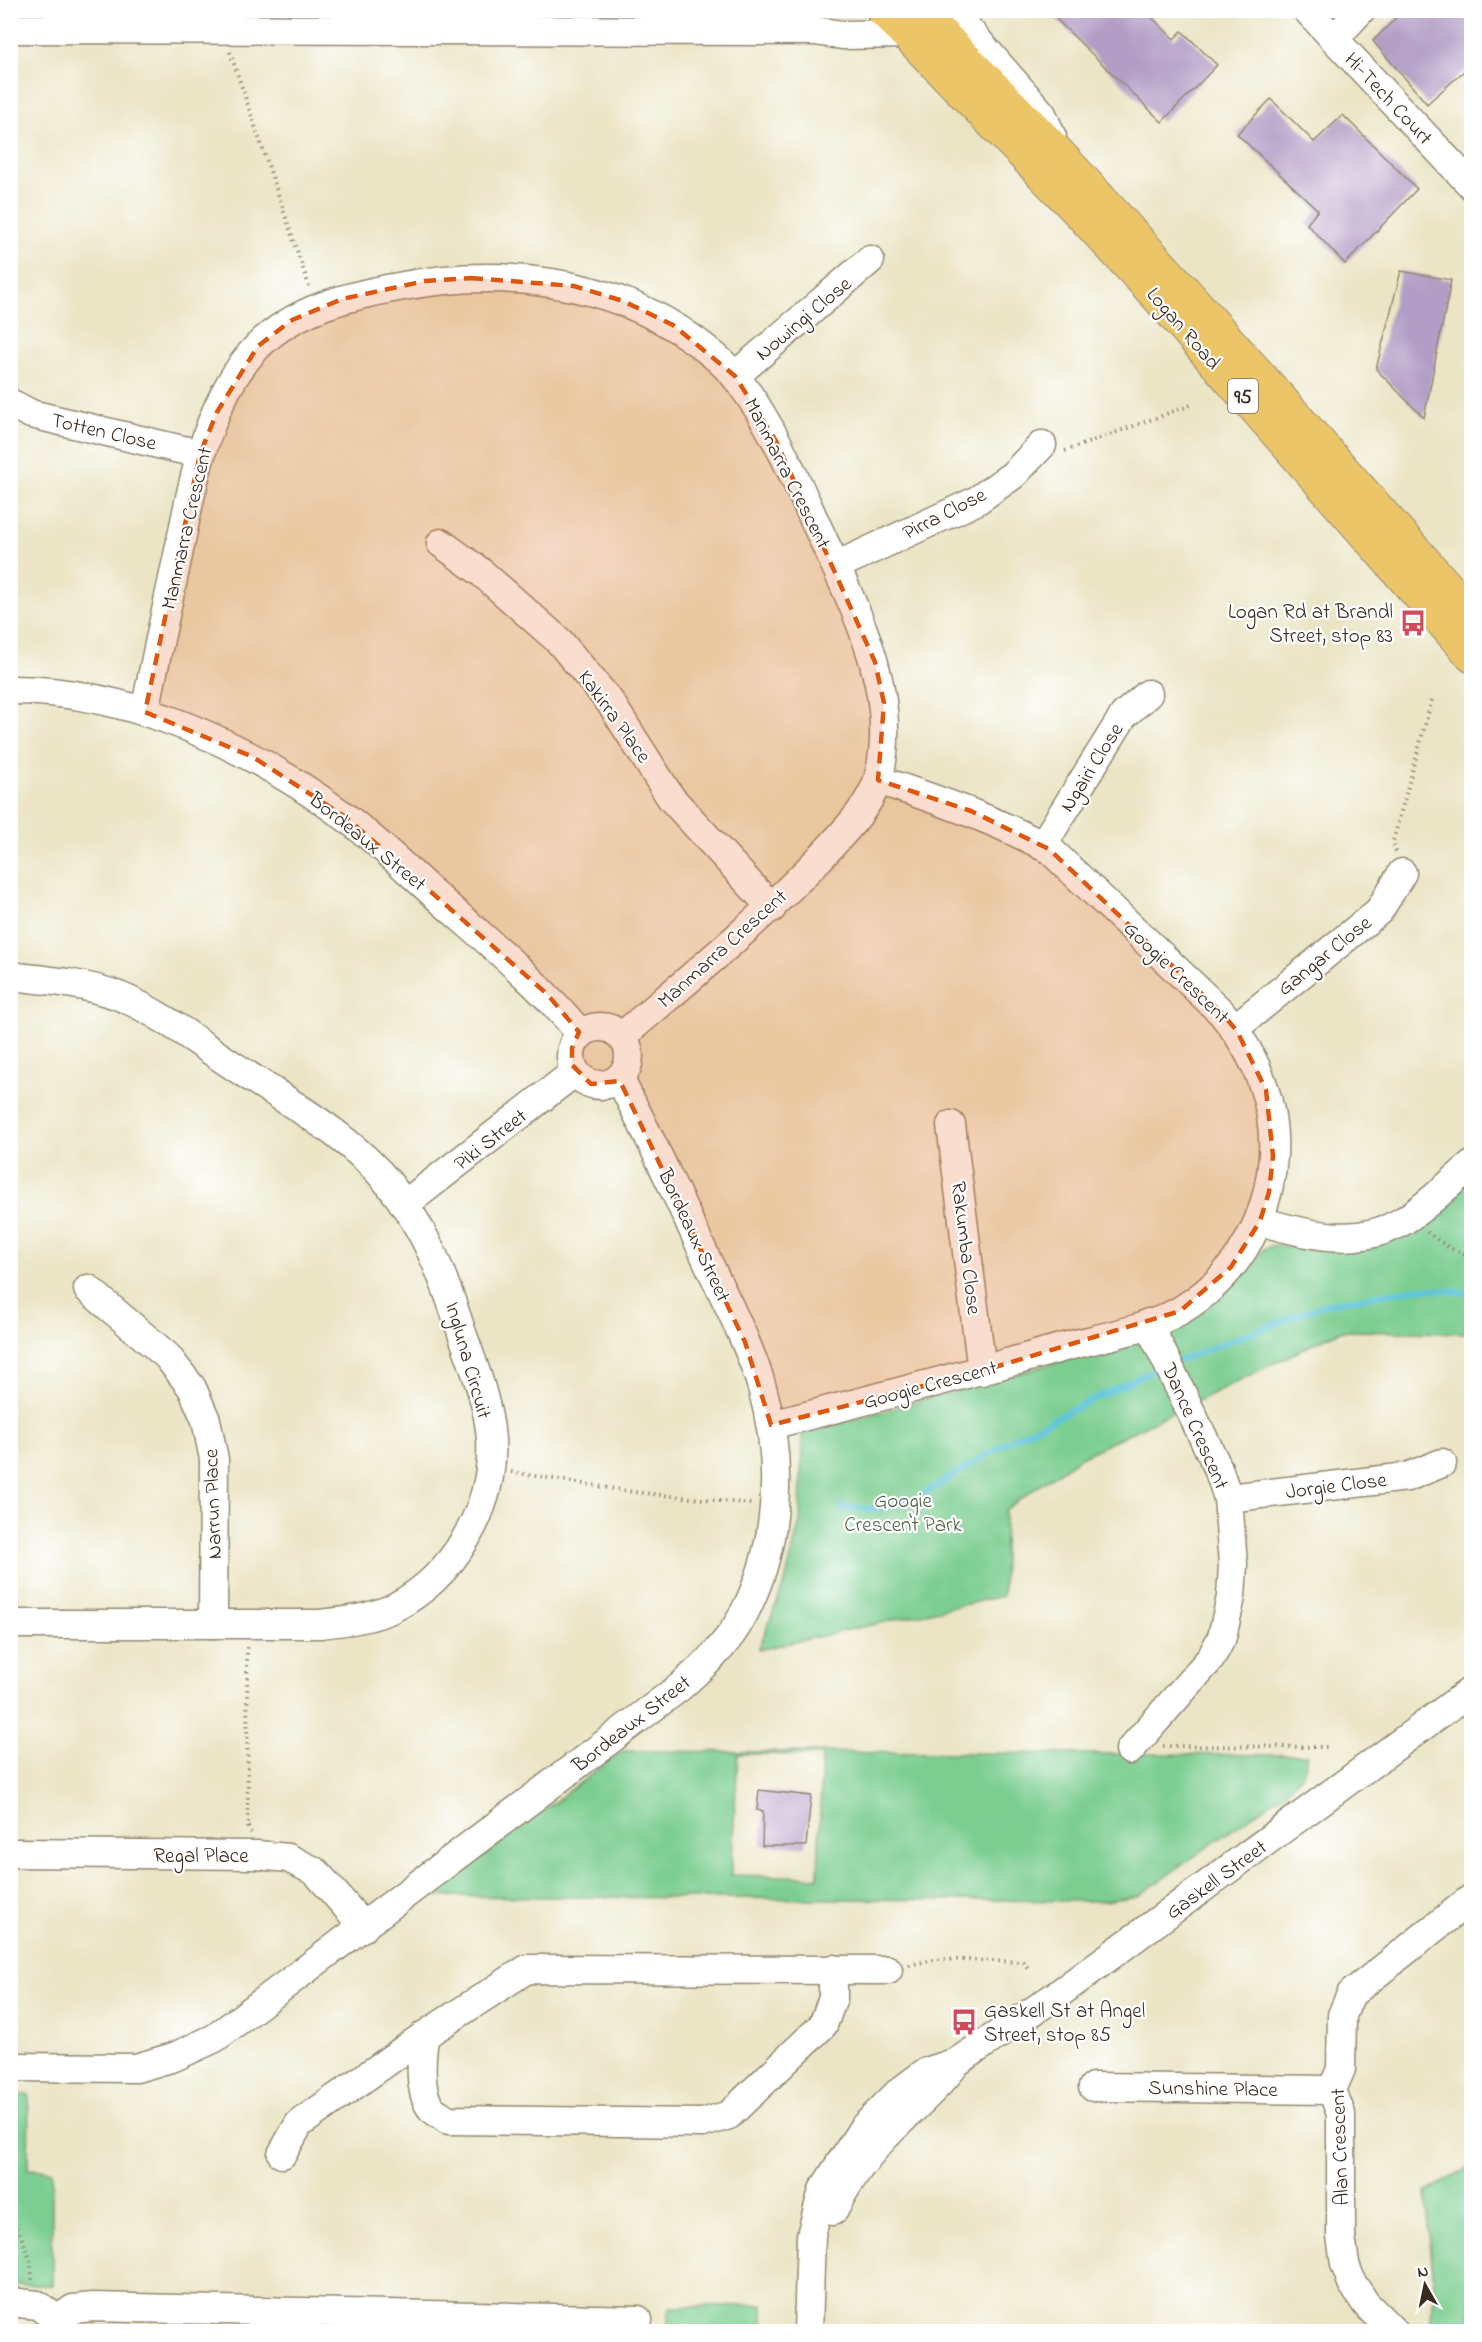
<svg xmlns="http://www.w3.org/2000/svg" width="1482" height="2342" viewBox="0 0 1482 2342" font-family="'Indie Flower',sans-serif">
<rect width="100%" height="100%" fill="#fff"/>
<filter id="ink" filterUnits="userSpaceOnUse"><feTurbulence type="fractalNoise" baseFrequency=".0167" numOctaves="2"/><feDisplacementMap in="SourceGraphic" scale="12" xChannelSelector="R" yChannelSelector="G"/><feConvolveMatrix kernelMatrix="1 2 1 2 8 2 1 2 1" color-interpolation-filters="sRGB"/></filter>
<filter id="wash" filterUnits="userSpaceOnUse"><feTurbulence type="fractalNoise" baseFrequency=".008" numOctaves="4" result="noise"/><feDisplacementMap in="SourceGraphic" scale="24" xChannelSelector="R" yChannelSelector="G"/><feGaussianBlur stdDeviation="1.35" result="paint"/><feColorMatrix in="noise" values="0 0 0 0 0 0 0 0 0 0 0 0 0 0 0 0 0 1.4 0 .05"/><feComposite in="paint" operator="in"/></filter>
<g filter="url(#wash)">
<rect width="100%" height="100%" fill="#ebe5c5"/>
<g fill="#7bce90" stroke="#5b7c57" stroke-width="1.5" fill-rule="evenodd">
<polygon points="329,11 10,12 11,10"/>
<polygon points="1471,1181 1471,1333 1340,1331 1195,1402 1158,1332 1221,1297 1264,1249 1274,1245 1336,1251 1364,1245"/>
<polygon points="1147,1337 1179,1409 1079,1458 1005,1510 1003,1596 758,1650 785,1582 800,1521 802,1434"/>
<path d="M622 1751 1308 1755 1303 1774 1283 1794 1138 1896 1105 1901 431 1896ZM738 1754 822 1755 818 1877 731 1875Z"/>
<polygon points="11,2095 29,2095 28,2169 52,2171 52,2285 11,2285"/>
<polygon points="1471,2165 1471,2331 1430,2331 1434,2286 1426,2193"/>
<polygon points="763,2305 763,2331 666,2331 670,2307"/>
</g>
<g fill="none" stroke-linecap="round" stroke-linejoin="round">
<g stroke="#5fc5dc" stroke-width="6">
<polyline points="1175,1362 1326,1304 1419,1288 1472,1293"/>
<polyline points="841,1507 873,1509 912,1501 1014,1438 1162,1366"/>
</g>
</g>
<g id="blocks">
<g fill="#b39dc6">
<polygon points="1066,10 1144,10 1174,39 1182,31 1217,65 1162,122 1057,20"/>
<polygon points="1404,10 1472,10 1472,64 1427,104 1373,41"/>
<polygon points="1271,99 1314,142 1343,115 1417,189 1345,264 1307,224 1318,210 1237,134"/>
<polygon points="1401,271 1451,280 1424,418 1376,369"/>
<polygon points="759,1790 811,1796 806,1846 762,1846 763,1811 757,1810"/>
</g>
</g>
</g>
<g filter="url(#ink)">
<use href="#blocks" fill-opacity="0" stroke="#938872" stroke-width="1.5"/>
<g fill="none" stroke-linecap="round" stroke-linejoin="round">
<g stroke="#938872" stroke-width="31">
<g id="minor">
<polyline points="951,10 1042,114 1052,137"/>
<polyline points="1307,10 1472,186"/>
<polyline points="10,29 815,31 842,35 907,34"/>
<polyline points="1334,39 1361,10"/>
<polyline points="735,376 870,260"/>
<polyline points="10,403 31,414 200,454"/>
<polyline points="441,543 482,573 559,641 610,702 671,798 772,908"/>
<polyline points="836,566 976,501 1013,475 1042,445"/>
<path d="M10 690C132 690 248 746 344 816 379 842 411 874 444 903 492 945 540 985 581 1034"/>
<path d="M145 712C155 661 166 611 177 560 192 489 205 401 258 346 295 309 348 296 398 287 498 267 610 279 694 340 709 351 726 364 738 380 778 432 802 496 830 554 862 623 898 699 879 776 871 807 840 836 819 859 757 923 689 979 621 1037"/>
<polyline points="1042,846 1124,715 1148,694"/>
<path d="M10 976C47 980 84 983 119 996 161 1013 197 1042 235 1067 286 1101 351 1136 390 1185 427 1231 444 1278 462 1333 474 1367 488 1402 491 1439 495 1507 454 1577 393 1608 370 1619 344 1621 320 1624H10"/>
<circle cx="600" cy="1056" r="29"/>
<polyline points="1235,1028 1379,911 1402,873"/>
<polyline points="951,1125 982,1371"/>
<polyline points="404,1205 575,1072"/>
<path d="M1260 1221C1307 1235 1358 1248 1403 1221 1428 1206 1449 1183 1472 1165"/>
<polyline points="88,1289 167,1356 192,1388 206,1420 214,1459 213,1624"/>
<path d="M771 1425C869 1400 967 1375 1064 1347 1102 1337 1147 1330 1181 1310 1234 1278 1265 1227 1272 1166 1279 1109 1257 1055 1221 1012L1049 849C994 819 938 800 878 780"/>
<polyline points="1228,1498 1407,1477 1442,1463"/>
<polyline points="1130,1750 1211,1658 1222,1637 1231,1597 1233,1565 1228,1498 1218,1468 1148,1323"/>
<polyline points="10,1853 257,1855 288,1858 316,1872 364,1927"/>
<path d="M425 2035C421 2053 418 2094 432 2109 437 2113 443 2116 448 2120L703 2123 729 2115 823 2025 833 1998V1969"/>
<path d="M10 2067 136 2068 174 2057 215 2038 680 1687C701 1668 723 1649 738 1624 779 1554 784 1468 763 1391 750 1345 726 1301 706 1258 678 1197 650 1137 619 1078"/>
<polyline points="1093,2087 1332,2090"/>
<polyline points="282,2154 299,2124 425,2035 527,1969 888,1970"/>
<path d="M833 2211C850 2177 875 2145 903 2119 921 2101 939 2086 954 2066"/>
<polyline points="10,2302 38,2305 57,2320"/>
<polyline points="57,2332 57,2320 73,2309 93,2307 638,2320"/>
<polyline points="808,2332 811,2235 823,2190 863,2128 898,2093 926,2072 957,2062 1057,1995 1472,1690"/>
<polyline points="1394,2332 1366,2304 1352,2283 1345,2264 1341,2236 1341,2114 1332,2090 1341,2069 1342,2015 1351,1994 1472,1898"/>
</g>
</g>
<g stroke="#938872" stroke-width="35">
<g id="major">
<polyline points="883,10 1078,211 1157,296 1472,656"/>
<polyline points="918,10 1060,155 1180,286 1472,615"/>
</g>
</g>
<g stroke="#938872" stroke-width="4" stroke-dasharray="1.5 4.5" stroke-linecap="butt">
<polyline points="230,52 309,286"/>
<polyline points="1065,451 1191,405"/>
<polyline points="1396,852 1393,841 1433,696"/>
<path d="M1427 1232C1440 1242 1455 1254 1472 1254"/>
<polyline points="511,1472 633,1492 751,1504"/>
<polyline points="247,1647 248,1827 251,1833"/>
<polyline points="1163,1746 1330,1747"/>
<polyline points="909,1965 938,1959 1023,1962 1028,1968"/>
<path d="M10 2217C23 2238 33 2258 32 2283"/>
</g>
<use href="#minor" stroke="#fff" stroke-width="28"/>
<use href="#major" stroke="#edc569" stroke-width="33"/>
</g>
</g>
<path fill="#df570d" fill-opacity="0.2" stroke="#df570d" stroke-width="4.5" stroke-dasharray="12 8" stroke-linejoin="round" d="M471 278 574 286 623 301 673 325 735 376 776 441 875 662 884 703 878 780 971 811 1049 849 1221 1012 1237 1031 1266 1090 1273 1156 1269 1192 1260 1221 1231 1267 1180 1311 982 1371 771 1425 745 1342 620 1081 591 1084 572 1065V1048L579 1032 547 994 347 818 253 757 145 712 200 454 217 412 258 346 292 320 342 299 425 281Z"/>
<defs>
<g id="bus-bare" transform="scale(2.07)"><path d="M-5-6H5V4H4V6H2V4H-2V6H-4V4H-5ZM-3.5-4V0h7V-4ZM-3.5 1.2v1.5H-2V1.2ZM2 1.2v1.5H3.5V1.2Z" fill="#d1495b" stroke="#fff" stroke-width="2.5" paint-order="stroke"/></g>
</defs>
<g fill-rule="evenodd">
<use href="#bus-bare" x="1413" y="623"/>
<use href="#bus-bare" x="964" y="2022"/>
</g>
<g text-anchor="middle" stroke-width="4.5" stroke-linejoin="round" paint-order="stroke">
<rect fill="#fff" stroke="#766a62" stroke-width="1.5" x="1228" y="379" width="30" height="34" rx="4.5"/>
<g font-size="20" font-weight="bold" fill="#3b2a1e">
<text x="1243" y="403">95</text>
</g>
<g font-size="21" fill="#3b2a1e" stroke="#fff">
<text transform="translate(1389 98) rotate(47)" y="7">Hi-Tech Court</text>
<text transform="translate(803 318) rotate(-40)" y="7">Nowingi Close</text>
<text transform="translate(1184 328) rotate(49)" y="7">Logan Road</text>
<text transform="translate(104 431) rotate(13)" y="7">Totten Close</text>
<text transform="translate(788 473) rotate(63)" y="7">Manmarra Crescent</text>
<text transform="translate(944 513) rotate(-27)" y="7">Pirra Close</text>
<text transform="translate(186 528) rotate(-77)" y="7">Manmarra Crescent</text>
<text transform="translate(615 716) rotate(54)" y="7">Kakirra Place</text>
<text transform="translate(1091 767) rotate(-58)" y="7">Ngairi Close</text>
<text transform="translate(368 841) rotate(39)" y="7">Bordeaux Street</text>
<text transform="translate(722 948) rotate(-42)" y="7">Manmarra Crescent</text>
<text transform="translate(1324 955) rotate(-39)" y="7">Gangar Close</text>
<text transform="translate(1177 972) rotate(44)" y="7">Googie Crescent</text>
<text transform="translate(490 1139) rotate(-38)" y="7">Piki Street</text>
<text transform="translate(695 1235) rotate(65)" y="7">Bordeaux Street</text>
<text transform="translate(967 1248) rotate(83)" y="7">Rakumba Close</text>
<text transform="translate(469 1360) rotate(74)" y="7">Ingluna Circuit</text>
<text transform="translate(930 1384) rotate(-15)" y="7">Googie Crescent</text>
<text transform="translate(1196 1426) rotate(66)" y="7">Dance Crescent</text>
<text transform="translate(1336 1485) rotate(-7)" y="7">Jorgie Close</text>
<text transform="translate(212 1504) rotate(-92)" y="7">Narrun Place</text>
<text transform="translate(631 1723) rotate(-38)" y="7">Bordeaux Street</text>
<text x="201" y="1862">Regal Place</text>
<text transform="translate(1216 1879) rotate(-36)" y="7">Gaskell Street</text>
<text transform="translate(1213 2088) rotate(1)" y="7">Sunshine Place</text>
<text transform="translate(1339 2147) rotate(-92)" y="7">Alan Crescent</text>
</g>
<g font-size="21" fill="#3b2a1e" stroke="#fff" text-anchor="end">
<text x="1393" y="618">Logan Rd at Brandl<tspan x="1393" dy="24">Street, stop 83</tspan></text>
<text x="984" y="2017" text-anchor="start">Gaskell St at Angel<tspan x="984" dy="24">Street, stop 85</tspan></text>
</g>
<g font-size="21" fill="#516346" stroke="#fff">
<text x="903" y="1507">Googie<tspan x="903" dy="24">Crescent Park</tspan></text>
</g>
</g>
<rect width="1482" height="2342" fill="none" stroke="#fff" stroke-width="36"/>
<g transform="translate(1425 2285) rotate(351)" stroke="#ffffff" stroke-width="4.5" paint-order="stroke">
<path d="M0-4.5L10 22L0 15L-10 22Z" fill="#3b2a1e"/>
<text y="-9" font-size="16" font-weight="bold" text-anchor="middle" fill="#3b2a1e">N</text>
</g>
</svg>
